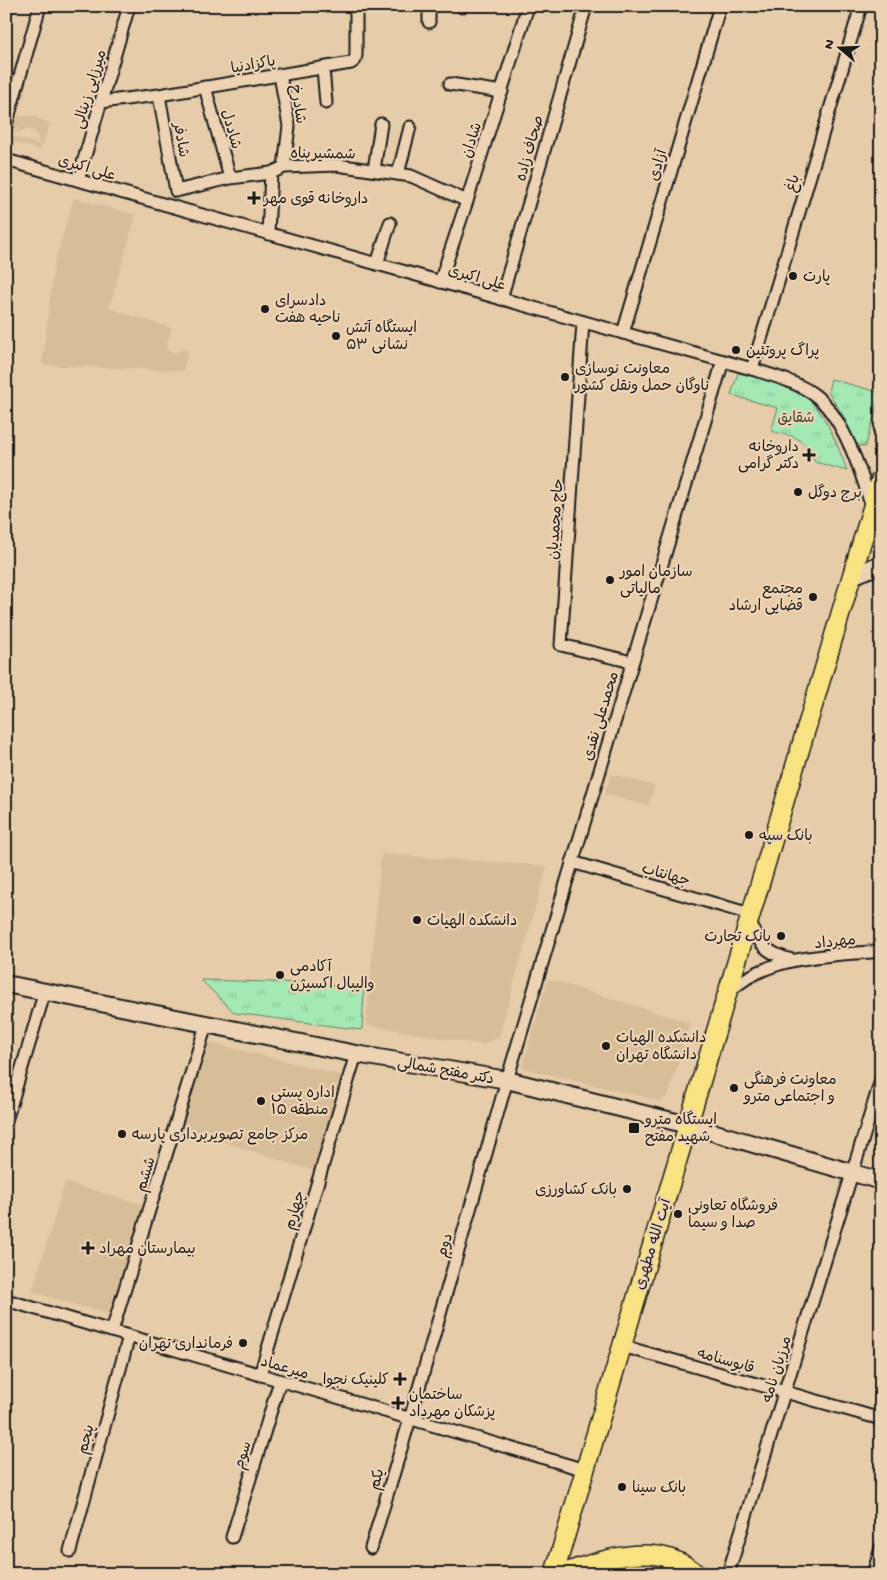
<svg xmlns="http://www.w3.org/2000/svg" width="887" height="1580" viewBox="0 0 887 1580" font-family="'Gochi Hand','Playpen Sans Arabic',sans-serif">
<defs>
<pattern id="grass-tufts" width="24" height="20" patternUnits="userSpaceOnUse" patternTransform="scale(1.25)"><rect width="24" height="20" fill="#a4e8b4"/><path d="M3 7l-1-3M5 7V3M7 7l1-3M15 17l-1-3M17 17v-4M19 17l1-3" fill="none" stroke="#8dc69a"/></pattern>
</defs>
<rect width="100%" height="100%" fill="#e6cca9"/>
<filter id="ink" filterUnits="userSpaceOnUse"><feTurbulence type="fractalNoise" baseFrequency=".02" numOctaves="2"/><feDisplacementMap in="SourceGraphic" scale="10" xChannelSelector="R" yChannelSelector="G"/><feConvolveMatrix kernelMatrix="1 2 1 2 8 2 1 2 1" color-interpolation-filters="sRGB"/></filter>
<g filter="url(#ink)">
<g fill="#d7be98" fill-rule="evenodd">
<path d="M12 116H32L50 123 41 150 6 140V134ZM30 117 14 133 28 129 36 132 40 145 9 135Z"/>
<polygon points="74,198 136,215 109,308 171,328 166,350 178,353 180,349 188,350 183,371 42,365 54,264"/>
<polygon points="611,774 655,786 648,806 605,794"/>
<polygon points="381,854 547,866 499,1036 483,1045 366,1025"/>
<polygon points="548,979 690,1023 668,1096 660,1101 522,1068"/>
<polygon points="207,1042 341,1075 314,1171 180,1128"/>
<polygon points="65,1182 144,1205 111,1315 32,1292"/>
</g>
<g fill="url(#grass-tufts)" stroke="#608268">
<path d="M738 373C759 378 787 382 805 396 826 413 838 446 847 471L815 462C800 436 800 438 771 431L778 408 731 395Z"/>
<polygon points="831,379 881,393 865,447 856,444 843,415 828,392"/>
<polygon points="201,980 303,983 364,988 362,1030 235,1013"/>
<polygon points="648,1567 671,1569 676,1574 593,1574 599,1571"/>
</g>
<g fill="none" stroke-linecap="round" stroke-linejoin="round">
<g stroke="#1c1c1c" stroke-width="15">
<g id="minor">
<polyline points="429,6 429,22"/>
<polyline points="462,7 462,6"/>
<polyline points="323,68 326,103"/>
<polyline points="280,75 289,126 284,167"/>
<polyline points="450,84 502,92"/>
<polyline points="205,87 230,178"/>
<polyline points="159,95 176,191 230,178 271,173 284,167 337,165 411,176 467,201"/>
<polyline points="101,102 159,95 351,63 355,60 356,55 356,6"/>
<polyline points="6,125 40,6"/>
<path d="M6 160 752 369C774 376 798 382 816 396 843 417 862 474 871 505"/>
<polyline points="374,170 381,124"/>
<polyline points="398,174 410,127"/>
<polyline points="78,180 129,6"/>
<polyline points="268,234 271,173"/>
<polyline points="377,264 390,223"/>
<polyline points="440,282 467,201 528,6"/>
<polyline points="501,299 586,6"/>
<polyline points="583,322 561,645 632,662"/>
<polyline points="623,333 720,6"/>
<polyline points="752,369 861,6"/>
<polyline points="572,862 750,914"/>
<path d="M749 920C759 944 765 953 792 960"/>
<path d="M729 992C769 954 829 956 881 951"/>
<polyline points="6,1121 45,991"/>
<polyline points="6,1300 585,1470"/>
<polyline points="112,1331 206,1025"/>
<polyline points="622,1346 881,1419"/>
<polyline points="260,1375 356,1054"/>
<polyline points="232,1537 280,1381"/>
<polyline points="371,1548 410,1419 507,1080 723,361"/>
<polyline points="70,1551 129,1336"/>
<polyline points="728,1574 881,1080"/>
<polyline points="873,1574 881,1548"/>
</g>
</g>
<g stroke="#1c1c1c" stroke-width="20">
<g id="secondary">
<polyline points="872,507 881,526"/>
<polyline points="852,576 881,564"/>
<polyline points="6,984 356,1054 507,1080 688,1125 881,1181"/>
</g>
</g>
<g stroke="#1c1c1c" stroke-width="21">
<g id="primary">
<polyline points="554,1574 881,478"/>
<path d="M561 1574C605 1559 657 1539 697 1574"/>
</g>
</g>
<use href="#minor" stroke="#edd3b4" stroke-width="11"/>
<use href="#secondary" stroke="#edd3b4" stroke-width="16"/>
<use href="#primary" stroke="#f8e281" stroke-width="18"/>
</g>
</g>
<g fill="#1c1c1c" stroke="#edd3b4" stroke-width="2">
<path d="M251.5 190.5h5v5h5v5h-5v5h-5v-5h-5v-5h5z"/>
<circle cx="793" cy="276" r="5"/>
<circle cx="265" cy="309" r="5"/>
<circle cx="336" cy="336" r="5"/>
<circle cx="736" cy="350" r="5"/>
<circle cx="565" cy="377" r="5"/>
<path d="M806.5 447.5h5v5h5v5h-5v5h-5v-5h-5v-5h5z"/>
<circle cx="798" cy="492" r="5"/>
<circle cx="610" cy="580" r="5"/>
<circle cx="813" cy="597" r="5"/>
<circle cx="749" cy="835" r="5"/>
<circle cx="417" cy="920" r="5"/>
<circle cx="781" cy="936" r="5"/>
<circle cx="280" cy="975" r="5"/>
<circle cx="606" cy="1046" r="5"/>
<circle cx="734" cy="1088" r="5"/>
<circle cx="261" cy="1101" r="5"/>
<rect x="628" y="1122" width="12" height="12" rx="2.5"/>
<circle cx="122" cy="1134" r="5"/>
<circle cx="627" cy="1189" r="5"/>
<circle cx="678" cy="1214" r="5"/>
<path d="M85.5 1240.5h5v5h5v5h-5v5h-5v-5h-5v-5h5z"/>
<circle cx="243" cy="1343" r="5"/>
<path d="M397.5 1371.5h5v5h5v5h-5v5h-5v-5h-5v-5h5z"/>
<path d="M395.5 1395.5h5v5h5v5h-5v5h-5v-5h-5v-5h5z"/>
<circle cx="622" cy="1487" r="5"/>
</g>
<g text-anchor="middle" stroke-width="4.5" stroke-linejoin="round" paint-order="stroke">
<g font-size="15" fill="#1c1c1c" stroke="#edd3b4">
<text transform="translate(253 64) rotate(-10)" y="5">پاکزادنیا</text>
<text transform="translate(89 89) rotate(-73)" y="5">میرزایی زینالی</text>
<text transform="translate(299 104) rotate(82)" y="5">شادرخ</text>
<text transform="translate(232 129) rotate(75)" y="5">شاددل</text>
<text transform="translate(182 140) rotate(80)" y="5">شادفر</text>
<text transform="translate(471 140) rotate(-72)" y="5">شادان</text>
<text transform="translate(529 148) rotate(-74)" y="5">صحاف زاده</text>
<text transform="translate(323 153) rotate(1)" y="5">شمشیرپناه</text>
<text transform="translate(657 165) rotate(-73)" y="5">آزادی</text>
<text transform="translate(87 167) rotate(16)" y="5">علی‌ اکبری</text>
<text transform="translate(792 183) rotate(-73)" y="5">باغ</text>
<text transform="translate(477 277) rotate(16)" y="5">علی‌ اکبری</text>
<text transform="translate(555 519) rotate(-86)" y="5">حاج محمدیان</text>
<text transform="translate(600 716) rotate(-73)" y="5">محمدعلی نقدی</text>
<text transform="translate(666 874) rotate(16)" y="5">جهانتاب</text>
<text transform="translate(835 941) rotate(-6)" y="5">مهرداد</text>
<text transform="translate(446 1070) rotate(10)" y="5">دکتر مفتح شمالی</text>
<text transform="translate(145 1174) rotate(-73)" y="5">ششم</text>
<text transform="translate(294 1210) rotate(-73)" y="5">چهارم</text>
<text transform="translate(652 1244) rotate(-73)" y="5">آیت الله مطهری</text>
<text transform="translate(444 1245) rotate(-74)" y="5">دوم</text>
<text transform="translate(726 1360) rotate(16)" y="5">قابوسنامه</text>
<text transform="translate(285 1367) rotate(16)" y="5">میرعماد</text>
<text transform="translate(776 1369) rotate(-73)" y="5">مرزبان نامه</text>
<text transform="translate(85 1439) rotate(-75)" y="5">پنجم</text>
<text transform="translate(242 1455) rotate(-73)" y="5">سوم</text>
<text transform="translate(376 1479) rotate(-73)" y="5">یکم</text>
</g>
<g font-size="15" fill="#1c1c1c" stroke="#edd3b4" text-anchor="start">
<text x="264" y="203">داروخانه قوی مهر</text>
<text x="803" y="281">پارت</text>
<text x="275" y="305">دادسرای<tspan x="275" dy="17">ناحیه هفت</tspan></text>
<text x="346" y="332">ایستگاه آتش<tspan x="346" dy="17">نشانی ۵۳</tspan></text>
<text x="746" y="355">پراگ پروتئین</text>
<text x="575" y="373">معاونت نوسازی<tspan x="575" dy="17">ناوگان حمل ونقل کشور</tspan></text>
<text x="799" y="451" text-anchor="end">داروخانه<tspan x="799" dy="17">دکتر گرامی</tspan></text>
<text x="808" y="497">برج دوگل</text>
<text x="620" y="576">سازمان امور<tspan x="620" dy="17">مالیاتی</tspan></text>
<text x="803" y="593" text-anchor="end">مجتمع<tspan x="803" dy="17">قضایی ارشاد</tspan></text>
<text x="759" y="840">بانک سپه</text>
<text x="427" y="925">دانشکده الهیات</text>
<text x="771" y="941" text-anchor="end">بانک تجارت</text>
<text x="290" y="971">آکادمی<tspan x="290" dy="17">والیبال اکسیژن</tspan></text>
<text x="616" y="1042">دانشکده الهیات<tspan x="616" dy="17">دانشگاه تهران</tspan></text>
<text x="744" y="1084">معاونت فرهنگی<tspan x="744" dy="17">و اجتماعی مترو</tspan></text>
<text x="271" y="1097">اداره پستی<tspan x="271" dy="17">منطقه ۱۵</tspan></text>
<text x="645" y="1124">ایستگاه مترو<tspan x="645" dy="17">شهید مفتح</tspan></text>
<text x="132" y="1139">مرکز جامع تصویربرداری پارسه</text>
<text x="617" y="1194" text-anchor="end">بانک کشاورزی</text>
<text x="688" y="1210">فروشگاه تعاونی<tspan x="688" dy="17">صدا و سیما</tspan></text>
<text x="99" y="1253">بیمارستان مهراد</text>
<text x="233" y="1348" text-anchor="end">فرمانداری تهران</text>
<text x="389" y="1384" text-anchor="end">کلینیک نجوا</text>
<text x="409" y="1399">ساختمان<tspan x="409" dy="17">پزشکان مهرداد</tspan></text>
<text x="632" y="1492">بانک سینا</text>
</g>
<g font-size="15" fill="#37453a" stroke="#edd3b4">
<text x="796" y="422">شقایق</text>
</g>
</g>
<rect width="887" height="1580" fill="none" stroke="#edd3b4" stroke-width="25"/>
<rect x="12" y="12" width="862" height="1555" fill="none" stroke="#1c1c1c" stroke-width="2" filter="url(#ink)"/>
<g transform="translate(840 48) rotate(289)" stroke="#edd3b4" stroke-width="4" paint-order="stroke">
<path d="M0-4L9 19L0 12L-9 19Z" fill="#1c1c1c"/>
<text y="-8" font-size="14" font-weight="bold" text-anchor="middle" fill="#1c1c1c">N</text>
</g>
</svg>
